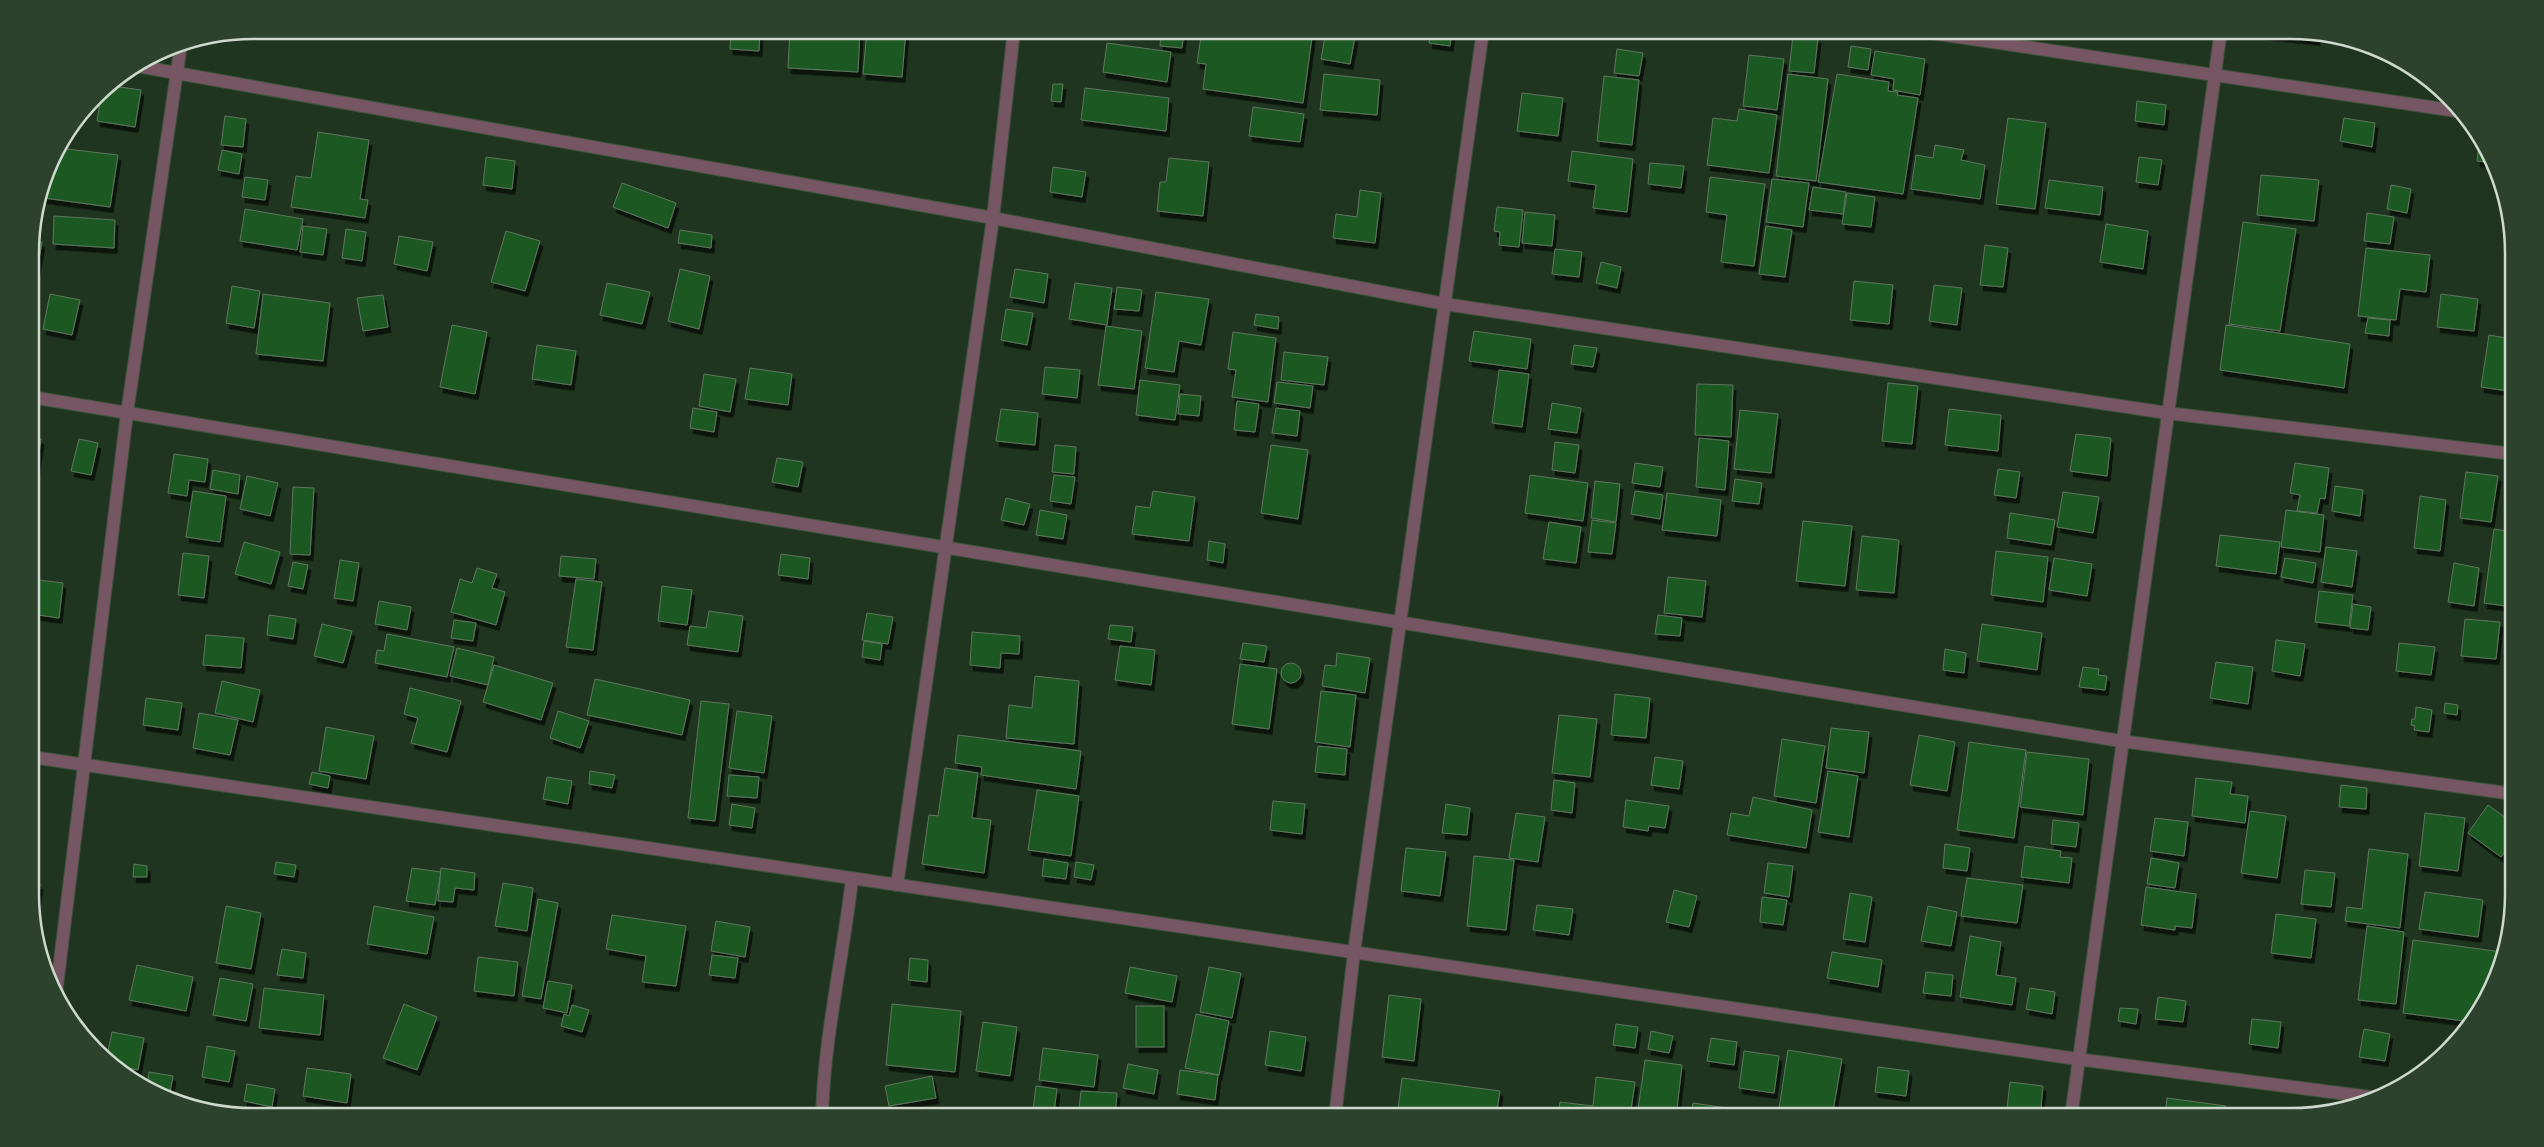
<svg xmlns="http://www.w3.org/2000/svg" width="2544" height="1147" viewBox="0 0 2544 1147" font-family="'Exo 2',sans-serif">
<defs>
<filter id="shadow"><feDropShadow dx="3" dy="5.5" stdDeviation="0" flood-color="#0009"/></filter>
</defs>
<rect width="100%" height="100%" fill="#1f351f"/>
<g fill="#1f5824" stroke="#5e765e" filter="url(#shadow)">
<polygon points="731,30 760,30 759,51 730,49"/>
<polygon points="790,30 860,30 858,72 788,68"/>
<polygon points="867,30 906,30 902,77 863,74"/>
<polygon points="1161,30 1184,30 1182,48 1160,46"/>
<polygon points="1202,30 1313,30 1303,103 1203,89 1206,64 1197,63"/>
<polygon points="1431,30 1452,30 1450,46 1429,43"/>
<polygon points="2264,30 2291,30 2317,35 2317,40 2264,34"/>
<polygon points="1326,31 1355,37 1350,64 1321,59"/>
<polygon points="1793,35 1818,38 1814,73 1789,71"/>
<polygon points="1107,43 1171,52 1167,82 1103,72"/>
<polygon points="1851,46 1871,49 1868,70 1848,67"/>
<polygon points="1617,49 1643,53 1639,76 1614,73"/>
<polygon points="1875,51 1925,59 1920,95 1893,90 1894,79 1871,75"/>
<polygon points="1749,55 1784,59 1777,110 1743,106"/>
<polygon points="1324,74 1380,80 1377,115 1320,110"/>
<polygon points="1788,74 1828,79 1816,181 1776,176"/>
<polygon points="1837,74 1889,82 1888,91 1898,92 1897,95 1918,98 1903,194 1818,182"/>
<polygon points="1604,76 1639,80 1632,145 1597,141"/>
<polygon points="1053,84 1063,84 1061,102 1051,101"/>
<polygon points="106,85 141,90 135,127 97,121 102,90"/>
<polygon points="1085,88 1169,98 1166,131 1081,120"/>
<polygon points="1522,93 1563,98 1558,136 1517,131"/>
<polygon points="2137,101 2166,105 2164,125 2135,121"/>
<polygon points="1253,107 1304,114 1300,142 1249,136"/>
<polygon points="1739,109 1777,115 1769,173 1707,165 1713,118 1737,121"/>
<polygon points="225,116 246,119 243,147 221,145"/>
<polygon points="2008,118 2046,123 2035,209 1996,204"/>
<polygon points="2344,118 2375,123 2372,147 2340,141"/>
<polygon points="318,132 369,140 360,199 368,200 365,218 291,207 296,176 311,178"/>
<polygon points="1935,145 1964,150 1961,160 1985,165 1980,199 1911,189 1916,155 1933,158"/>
<polygon points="2479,145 2484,145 2494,163 2477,161"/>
<polygon points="58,148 118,155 110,207 44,198 53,154"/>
<polygon points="222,150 242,154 239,174 218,170"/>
<polygon points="1572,151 1633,159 1627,212 1593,208 1596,185 1568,181"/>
<polygon points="486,157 515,161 512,189 483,185"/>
<polygon points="2139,157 2162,160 2158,185 2136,182"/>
<polygon points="1169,158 1209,162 1203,216 1157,211 1160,182 1166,182"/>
<polygon points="1650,163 1684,166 1681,188 1648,184"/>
<polygon points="1053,167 1086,172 1082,197 1050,192"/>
<polygon points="2261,175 2319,180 2314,221 2257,215"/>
<polygon points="245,177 268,180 265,200 242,197"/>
<polygon points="1710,177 1765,184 1754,266 1721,262 1727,215 1706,212"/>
<polygon points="1772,179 1809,183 1803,227 1766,222"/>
<polygon points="2049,180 2103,187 2100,215 2045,208"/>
<polygon points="622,183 676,203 668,228 613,207"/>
<polygon points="2391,185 2411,189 2407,213 2387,209"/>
<polygon points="1813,187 1846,192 1843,214 1809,210"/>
<polygon points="1360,190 1381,193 1375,243 1333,238 1336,214 1357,217"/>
<polygon points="1847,193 1875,197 1871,227 1842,224"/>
<polygon points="1497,207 1523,210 1519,247 1499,245 1500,232 1494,231"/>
<polygon points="245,209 303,219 297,250 240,241"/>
<polygon points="1525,212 1555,215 1552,246 1522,243"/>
<polygon points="2367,213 2394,217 2390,244 2364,241"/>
<polygon points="54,216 115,220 114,248 53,244"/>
<polygon points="2243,222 2296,229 2280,331 2229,324"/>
<polygon points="2106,224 2148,231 2143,269 2100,262"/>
<polygon points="303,226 327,229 323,255 300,252"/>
<polygon points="1766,226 1792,230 1785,277 1759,274"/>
<polygon points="346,229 366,232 362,261 342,258"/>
<polygon points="680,230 712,235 711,248 678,243"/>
<polygon points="506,231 540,241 525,291 491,282"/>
<polygon points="399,236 433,242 427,271 394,264"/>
<polygon points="31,240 42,242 31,303"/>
<polygon points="1985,245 2008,248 2003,287 1980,285"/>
<polygon points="2366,248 2430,255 2426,292 2400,289 2396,320 2358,316"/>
<polygon points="1555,249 1582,252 1579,277 1552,274"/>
<polygon points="1601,262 1621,267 1617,288 1596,283"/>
<polygon points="680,269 710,276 699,329 668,321"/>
<polygon points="1015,269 1048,274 1044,303 1010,297"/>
<polygon points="1854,281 1893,285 1889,324 1850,320"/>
<polygon points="607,283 650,292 642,324 600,315"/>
<polygon points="1075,283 1112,288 1107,325 1069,319"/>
<polygon points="1934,285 1962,288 1957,325 1929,321"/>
<polygon points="232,286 260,291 254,328 226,323"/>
<polygon points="1117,287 1142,290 1139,311 1114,309"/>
<polygon points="1156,292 1209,299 1201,345 1179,341 1174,372 1145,368"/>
<polygon points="50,294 80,300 72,335 43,329"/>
<polygon points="263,294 330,303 323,361 256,354"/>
<polygon points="2441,294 2478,299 2474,331 2437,327"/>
<polygon points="383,295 388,327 363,331 357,298"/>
<polygon points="1006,309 1033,313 1027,345 1001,340"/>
<polygon points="1256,314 1279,317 1278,329 1254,325"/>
<polygon points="2368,318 2390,320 2389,336 2365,333"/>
<polygon points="452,325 487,332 475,394 440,387"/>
<polygon points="2226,325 2350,344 2344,388 2220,370"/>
<polygon points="1106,326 1142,331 1134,389 1098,385"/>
<polygon points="1474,331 1531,339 1527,369 1469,361"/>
<polygon points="1233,332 1276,338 1268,402 1232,397 1236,370 1228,369"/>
<polygon points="2489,335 2512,339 2513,364 2508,391 2481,387"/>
<polygon points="537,345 576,351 571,385 532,379"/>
<polygon points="1574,345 1597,348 1593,367 1571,364"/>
<polygon points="1284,352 1328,357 1324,385 1281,380"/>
<polygon points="1045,367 1080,370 1077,398 1042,394"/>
<polygon points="750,368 792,374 788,405 745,399"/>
<polygon points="1499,370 1529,374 1522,427 1492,423"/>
<polygon points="704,374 736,379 730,412 699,406"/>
<polygon points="1140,380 1180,385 1175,420 1136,415"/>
<polygon points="1277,382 1313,386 1310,408 1274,403"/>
<polygon points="1888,383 1918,386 1912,444 1882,441"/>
<polygon points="1697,384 1733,385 1731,437 1695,435"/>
<polygon points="1180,394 1201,396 1199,416 1178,414"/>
<polygon points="1237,401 1259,404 1255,432 1234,430"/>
<polygon points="1552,403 1581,408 1577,433 1548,429"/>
<polygon points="693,408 717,412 714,432 690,428"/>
<polygon points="1276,408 1300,411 1297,436 1272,433"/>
<polygon points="1001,409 1038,413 1035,445 996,441"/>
<polygon points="1949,409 2001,415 1998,451 1945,445"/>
<polygon points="1740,410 1778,414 1771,473 1734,469"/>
<polygon points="2076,434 2111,438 2107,476 2070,471"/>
<polygon points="31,438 41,439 31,509"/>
<polygon points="1699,438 1729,441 1725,490 1696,487"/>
<polygon points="79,439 98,443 91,475 71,471"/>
<polygon points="1555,442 1579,445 1575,473 1552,470"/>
<polygon points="1055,445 1076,447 1074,474 1052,472"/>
<polygon points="1271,445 1308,450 1298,519 1261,513"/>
<polygon points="174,454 208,459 205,482 189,480 187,496 168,493"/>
<polygon points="777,458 803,462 798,487 772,482"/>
<polygon points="1635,463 1663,467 1660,487 1632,483"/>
<polygon points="2295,463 2329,468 2325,499 2320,498 2317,513 2297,511 2300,495 2290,493"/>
<polygon points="1998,469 2020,472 2016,498 1994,495"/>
<polygon points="213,470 240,475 238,494 210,489"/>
<polygon points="2466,472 2498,476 2491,522 2460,518"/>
<polygon points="1054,475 1075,477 1071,504 1050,501"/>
<polygon points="1530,475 1588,483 1583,521 1525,513"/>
<polygon points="247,476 278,483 270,516 240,509"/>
<polygon points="1735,479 1762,483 1759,504 1732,501"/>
<polygon points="1595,481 1620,484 1616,522 1591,518"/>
<polygon points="2335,486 2363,490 2360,516 2332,511"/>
<polygon points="293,487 314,488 310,555 290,554"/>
<polygon points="193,491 226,496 220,542 186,537"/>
<polygon points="1153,491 1195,497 1189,541 1132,534 1136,506 1150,508"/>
<polygon points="1635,491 1663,495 1660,519 1631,514"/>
<polygon points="2063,492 2099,497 2093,533 2057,527"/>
<polygon points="1667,493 1721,500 1717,536 1662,530"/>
<polygon points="2420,496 2446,500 2440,551 2414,548"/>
<polygon points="1006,498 1030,504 1024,525 1001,520"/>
<polygon points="1040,510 1067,515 1063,539 1036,535"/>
<polygon points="2286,510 2324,515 2320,552 2281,547"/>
<polygon points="2010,513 2055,520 2051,545 2007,538"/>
<polygon points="1592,520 1616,523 1612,554 1588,552"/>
<polygon points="1803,521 1852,526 1845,586 1796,581"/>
<polygon points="1549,522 1581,527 1576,563 1543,559"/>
<polygon points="2494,529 2513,532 2513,607 2484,603"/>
<polygon points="2220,535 2280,542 2276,574 2216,566"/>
<polygon points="1862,536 1899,540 1894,593 1856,590"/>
<polygon points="1209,541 1225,544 1223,563 1207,560"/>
<polygon points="244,542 280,552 271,584 235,574"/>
<polygon points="2326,547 2357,551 2352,587 2321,582"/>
<polygon points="1996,551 2048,557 2043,602 1991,595"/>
<polygon points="183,553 209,556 204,598 178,595"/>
<polygon points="781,554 810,558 808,579 778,575"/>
<polygon points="561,556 596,559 594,579 559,576"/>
<polygon points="2054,558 2092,564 2087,596 2049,590"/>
<polygon points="2285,558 2316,563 2313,583 2281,577"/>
<polygon points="340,560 359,563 353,601 334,598"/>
<polygon points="293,562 308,565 303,589 288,586"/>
<polygon points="2454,563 2479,568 2474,606 2448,602"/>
<polygon points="477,568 497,574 492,588 505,592 496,625 451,612 460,579 472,583"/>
<polygon points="1668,577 1706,581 1702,617 1664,613"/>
<polygon points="31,579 63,583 59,618 31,614"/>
<polygon points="576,579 602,582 593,650 566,647"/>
<polygon points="662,586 692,590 687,625 658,621"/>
<polygon points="2319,591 2353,595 2349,626 2315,622"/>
<polygon points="379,601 411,607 407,630 375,624"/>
<polygon points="2353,604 2371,607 2368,630 2350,628"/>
<polygon points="709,611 743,616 738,652 687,645 690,626 706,628"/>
<polygon points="867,613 893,617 888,644 862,640"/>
<polygon points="269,615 296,619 293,639 267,635"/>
<polygon points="1658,615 1682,618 1680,636 1655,634"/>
<polygon points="2465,619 2500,622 2496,659 2461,656"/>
<polygon points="454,620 476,623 473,641 451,638"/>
<polygon points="322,624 352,631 343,663 314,656"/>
<polygon points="1982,624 2042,633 2037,670 1977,661"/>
<polygon points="1110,625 1133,627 1131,642 1108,639"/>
<polygon points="972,632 1020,636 1019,654 1001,653 1000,668 970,665"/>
<polygon points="387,634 454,647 447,677 375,663 377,650 384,651"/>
<polygon points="206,635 244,638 241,668 203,665"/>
<polygon points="2276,640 2305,644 2300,676 2272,671"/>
<polygon points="864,641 882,644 880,660 862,657"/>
<polygon points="1243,643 1267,646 1264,662 1240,659"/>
<polygon points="2399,643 2435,647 2431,675 2396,671"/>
<polygon points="1120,646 1155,650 1151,685 1115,680"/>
<polygon points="457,648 494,657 488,685 450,676"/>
<polygon points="1945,649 1966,653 1964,673 1943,670"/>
<polygon points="1337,653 1370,658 1365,693 1322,686 1325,665 1336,666"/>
<polygon points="2216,662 2253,667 2248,704 2210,698"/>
<circle cx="1291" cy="673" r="10"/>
<polygon points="1240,664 1277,669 1269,729 1232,724"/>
<polygon points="494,665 553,683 541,720 483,702"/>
<polygon points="2083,667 2099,669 2098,675 2107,676 2105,690 2079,687"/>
<polygon points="1035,676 1079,681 1074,744 1006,738 1009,705 1032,708"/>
<polygon points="595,679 690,700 682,735 587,715"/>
<polygon points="222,681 260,690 253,722 215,713"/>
<polygon points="410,688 461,701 447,752 411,743 418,718 404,714"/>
<polygon points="1321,691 1356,695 1350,747 1315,742"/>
<polygon points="1615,694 1650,698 1646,738 1611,735"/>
<polygon points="146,698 182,703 178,730 143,725"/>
<polygon points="701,701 729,704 715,821 688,818"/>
<polygon points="2445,703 2458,705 2457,715 2444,713"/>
<polygon points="2416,707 2432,710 2429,732 2414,730 2415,726 2411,725 2412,719 2415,719"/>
<polygon points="558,711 589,721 580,748 550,738"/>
<polygon points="737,711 772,716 764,773 729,768"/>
<polygon points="199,713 238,720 230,755 193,748"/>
<polygon points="1559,715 1597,719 1590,777 1552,773"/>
<polygon points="326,727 374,736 366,779 319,771"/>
<polygon points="1831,728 1869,732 1864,773 1826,768"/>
<polygon points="958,735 1081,751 1076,789 981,775 982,767 955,763"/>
<polygon points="1919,735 1955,742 1947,791 1910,785"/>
<polygon points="1782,739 1825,746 1816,803 1774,796"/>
<polygon points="1969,742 2026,750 2014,838 1957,830"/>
<polygon points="1318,746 1347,749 1345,775 1315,772"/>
<polygon points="2027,752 2089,759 2083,815 2020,807"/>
<polygon points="1655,757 1683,761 1679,789 1651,785"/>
<polygon points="945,768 978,773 972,818 991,820 984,873 922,864 929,815 938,816"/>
<polygon points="590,771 615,775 612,788 589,784"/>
<polygon points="1828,771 1858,776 1849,837 1818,832"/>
<polygon points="312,772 330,776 328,788 309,784"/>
<polygon points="729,775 759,777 757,798 727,796"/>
<polygon points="547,777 572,781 568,804 543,799"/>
<polygon points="2196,778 2232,782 2230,794 2248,796 2245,823 2192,816"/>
<polygon points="1554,780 1575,783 1572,813 1551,810"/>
<polygon points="2341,785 2367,788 2366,809 2339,807"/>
<polygon points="1037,790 1079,796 1071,856 1028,850"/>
<polygon points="1753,797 1812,810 1806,848 1727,835 1731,813 1749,816"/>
<polygon points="1626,800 1669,806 1665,828 1649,826 1648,831 1623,827"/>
<polygon points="1273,801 1305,804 1302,834 1270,830"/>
<polygon points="732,804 755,808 752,828 729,825"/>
<polygon points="1446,804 1470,808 1467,835 1442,833"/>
<polygon points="2488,805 2514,824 2514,840 2501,857 2468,833"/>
<polygon points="2250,811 2286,816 2277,878 2241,873"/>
<polygon points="1516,813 1545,817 1538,862 1509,858"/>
<polygon points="2425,813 2465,818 2458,871 2419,866"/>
<polygon points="2155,818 2188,822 2184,856 2150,851"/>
<polygon points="2053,820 2079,823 2076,847 2051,844"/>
<polygon points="1945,844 1970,848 1967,871 1943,868"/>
<polygon points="2025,846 2061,851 2060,857 2072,858 2069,883 2021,877"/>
<polygon points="1406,848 1446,852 1440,896 1401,891"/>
<polygon points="2369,849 2408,854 2400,928 2345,921 2347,907 2362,909"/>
<polygon points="1474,856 1514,860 1506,930 1467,926"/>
<polygon points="2151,858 2179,863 2175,888 2147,884"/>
<polygon points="1044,859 1068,863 1066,879 1042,876"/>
<polygon points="276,862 296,865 294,877 274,874"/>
<polygon points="1076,862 1094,865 1091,880 1074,877"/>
<polygon points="1768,863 1793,866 1789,897 1764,893"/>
<polygon points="134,864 147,866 147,877 133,877"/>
<polygon points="412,868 441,872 435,905 406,901"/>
<polygon points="441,868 475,873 474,890 455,888 453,902 438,901"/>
<polygon points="2305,870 2335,873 2331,907 2301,904"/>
<polygon points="1967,878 2023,885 2017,923 1961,916"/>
<polygon points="32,883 40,884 33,928 32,924"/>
<polygon points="503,883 533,888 527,931 495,926"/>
<polygon points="2146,887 2196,894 2192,928 2175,926 2175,930 2141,925"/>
<polygon points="1674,890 1697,896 1689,927 1666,922"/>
<polygon points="2425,892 2483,900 2478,937 2419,929"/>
<polygon points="1850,893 1872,897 1865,942 1843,939"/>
<polygon points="1762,897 1787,900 1783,925 1760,922"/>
<polygon points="538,899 558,903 541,999 522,996"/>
<polygon points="1537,905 1573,909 1569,935 1533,930"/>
<polygon points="226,906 261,913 251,969 216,963"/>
<polygon points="374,906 434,917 427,954 367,944"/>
<polygon points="1928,906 1957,912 1951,946 1921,941"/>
<polygon points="2276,914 2316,919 2311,958 2271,953"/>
<polygon points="612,915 686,926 676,986 642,982 646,956 606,949"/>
<polygon points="716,921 750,927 745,957 711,951"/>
<polygon points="2367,926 2404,932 2396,1004 2358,1000"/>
<polygon points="1970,936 2001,942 1996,975 2016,978 2012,1005 1960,997"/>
<polygon points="2413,940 2502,952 2497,980 2472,1022 2403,1013"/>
<polygon points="282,949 306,953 303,978 277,975"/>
<polygon points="1832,952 1882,960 1878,987 1827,978"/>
<polygon points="712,955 738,958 735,978 709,975"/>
<polygon points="478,957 518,962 514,996 474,991"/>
<polygon points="910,958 928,960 927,982 908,980"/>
<polygon points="137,965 193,977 186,1011 129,1000"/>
<polygon points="1130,967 1177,976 1172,1002 1125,993"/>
<polygon points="1209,967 1241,973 1232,1018 1200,1012"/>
<polygon points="1926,972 1953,975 1951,996 1923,993"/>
<polygon points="220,978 253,984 246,1021 213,1015"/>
<polygon points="548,981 572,985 567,1013 543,1008"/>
<polygon points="264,988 324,995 320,1035 259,1028"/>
<polygon points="2030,988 2055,992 2052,1014 2026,1009"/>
<polygon points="1389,995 1421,999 1414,1061 1382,1057"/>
<polygon points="2158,997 2186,1001 2183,1022 2155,1019"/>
<polygon points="404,1004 437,1017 417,1070 383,1058"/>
<polygon points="892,1004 961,1011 955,1072 886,1065"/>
<polygon points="572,1005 589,1010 582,1032 561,1026 564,1014 569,1016"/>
<rect x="1136" y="1006" width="28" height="41"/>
<polygon points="2120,1008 2138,1009 2136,1024 2118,1021"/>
<polygon points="1196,1014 1229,1021 1219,1075 1185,1068"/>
<polygon points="2252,1019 2281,1022 2278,1048 2249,1044"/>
<polygon points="983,1022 1017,1027 1010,1076 976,1071"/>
<polygon points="1616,1024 1638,1027 1635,1048 1613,1045"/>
<polygon points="2364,1029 2390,1034 2385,1061 2359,1057"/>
<polygon points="1270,1031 1306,1037 1301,1071 1265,1065"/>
<polygon points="1651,1031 1673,1036 1669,1053 1648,1049"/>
<polygon points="112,1032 144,1038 138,1070 111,1065 106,1060"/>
<polygon points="1711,1038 1737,1042 1734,1065 1707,1061"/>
<polygon points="207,1046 235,1051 229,1082 202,1077"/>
<polygon points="1043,1048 1098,1055 1094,1087 1039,1080"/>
<polygon points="1788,1050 1842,1059 1832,1117 1778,1115"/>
<polygon points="1744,1051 1779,1056 1774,1093 1739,1088"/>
<polygon points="1645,1060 1682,1065 1676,1117 1637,1117"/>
<polygon points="1128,1064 1158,1070 1154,1094 1123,1088"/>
<polygon points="1878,1067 1909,1071 1906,1096 1875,1092"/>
<polygon points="307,1068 351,1074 347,1103 303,1096"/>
<polygon points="1180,1070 1218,1075 1215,1100 1177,1094"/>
<polygon points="119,1072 136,1074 135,1081"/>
<polygon points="149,1072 173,1076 169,1098 161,1096 147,1088"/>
<polygon points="932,1076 936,1098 889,1106 885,1086"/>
<polygon points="1596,1077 1635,1082 1630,1117 1558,1117 1560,1102 1593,1106"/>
<polygon points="1402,1078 1500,1091 1496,1117 1397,1117"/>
<polygon points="2010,1082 2043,1086 2040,1117 2006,1117"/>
<polygon points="247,1084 275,1089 272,1107 244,1101"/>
<polygon points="1036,1086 1057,1089 1054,1112 1033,1110"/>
<polygon points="1081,1091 1117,1093 1115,1117 1078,1117"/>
<polygon points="2167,1098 2226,1106 2224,1117 2165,1117"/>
<polygon points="1693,1103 1767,1114 1767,1117 1691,1117"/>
<polygon points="719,1111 720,1117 693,1117 692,1116"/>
<polygon points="1174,1113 1199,1117 1174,1117"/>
</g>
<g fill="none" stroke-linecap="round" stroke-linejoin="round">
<g stroke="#3e533e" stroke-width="14">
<g id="street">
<polyline points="1912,30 2463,112"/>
<polyline points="137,66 993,218 1445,304 2167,413 2513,454"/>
<polyline points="31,397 2121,741 2514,794"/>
<polyline points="32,757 2077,1059 2378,1098"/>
<polyline points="897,885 993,218 1014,30"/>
<polyline points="56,994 127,413 181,44"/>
<path d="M822 1117C824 1037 843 958 852 879"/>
<polyline points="1335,1117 1354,952 1483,30"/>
<polyline points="2071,1117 2221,30"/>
</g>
</g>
<use href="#street" stroke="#765662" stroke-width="12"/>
</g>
<path d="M0 0H2544V1147H0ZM253 39H2291A214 214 0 0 1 2505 253V894A214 214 0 0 1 2291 1108H253A214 214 0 0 1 39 894V253A214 214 0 0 1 253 39Z" fill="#2d422d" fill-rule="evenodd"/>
<path fill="none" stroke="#ccd9cc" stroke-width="2.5" d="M253 39H2291A214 214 0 0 1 2505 253V894A214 214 0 0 1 2291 1108H253A214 214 0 0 1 39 894V253A214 214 0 0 1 253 39Z"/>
</svg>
